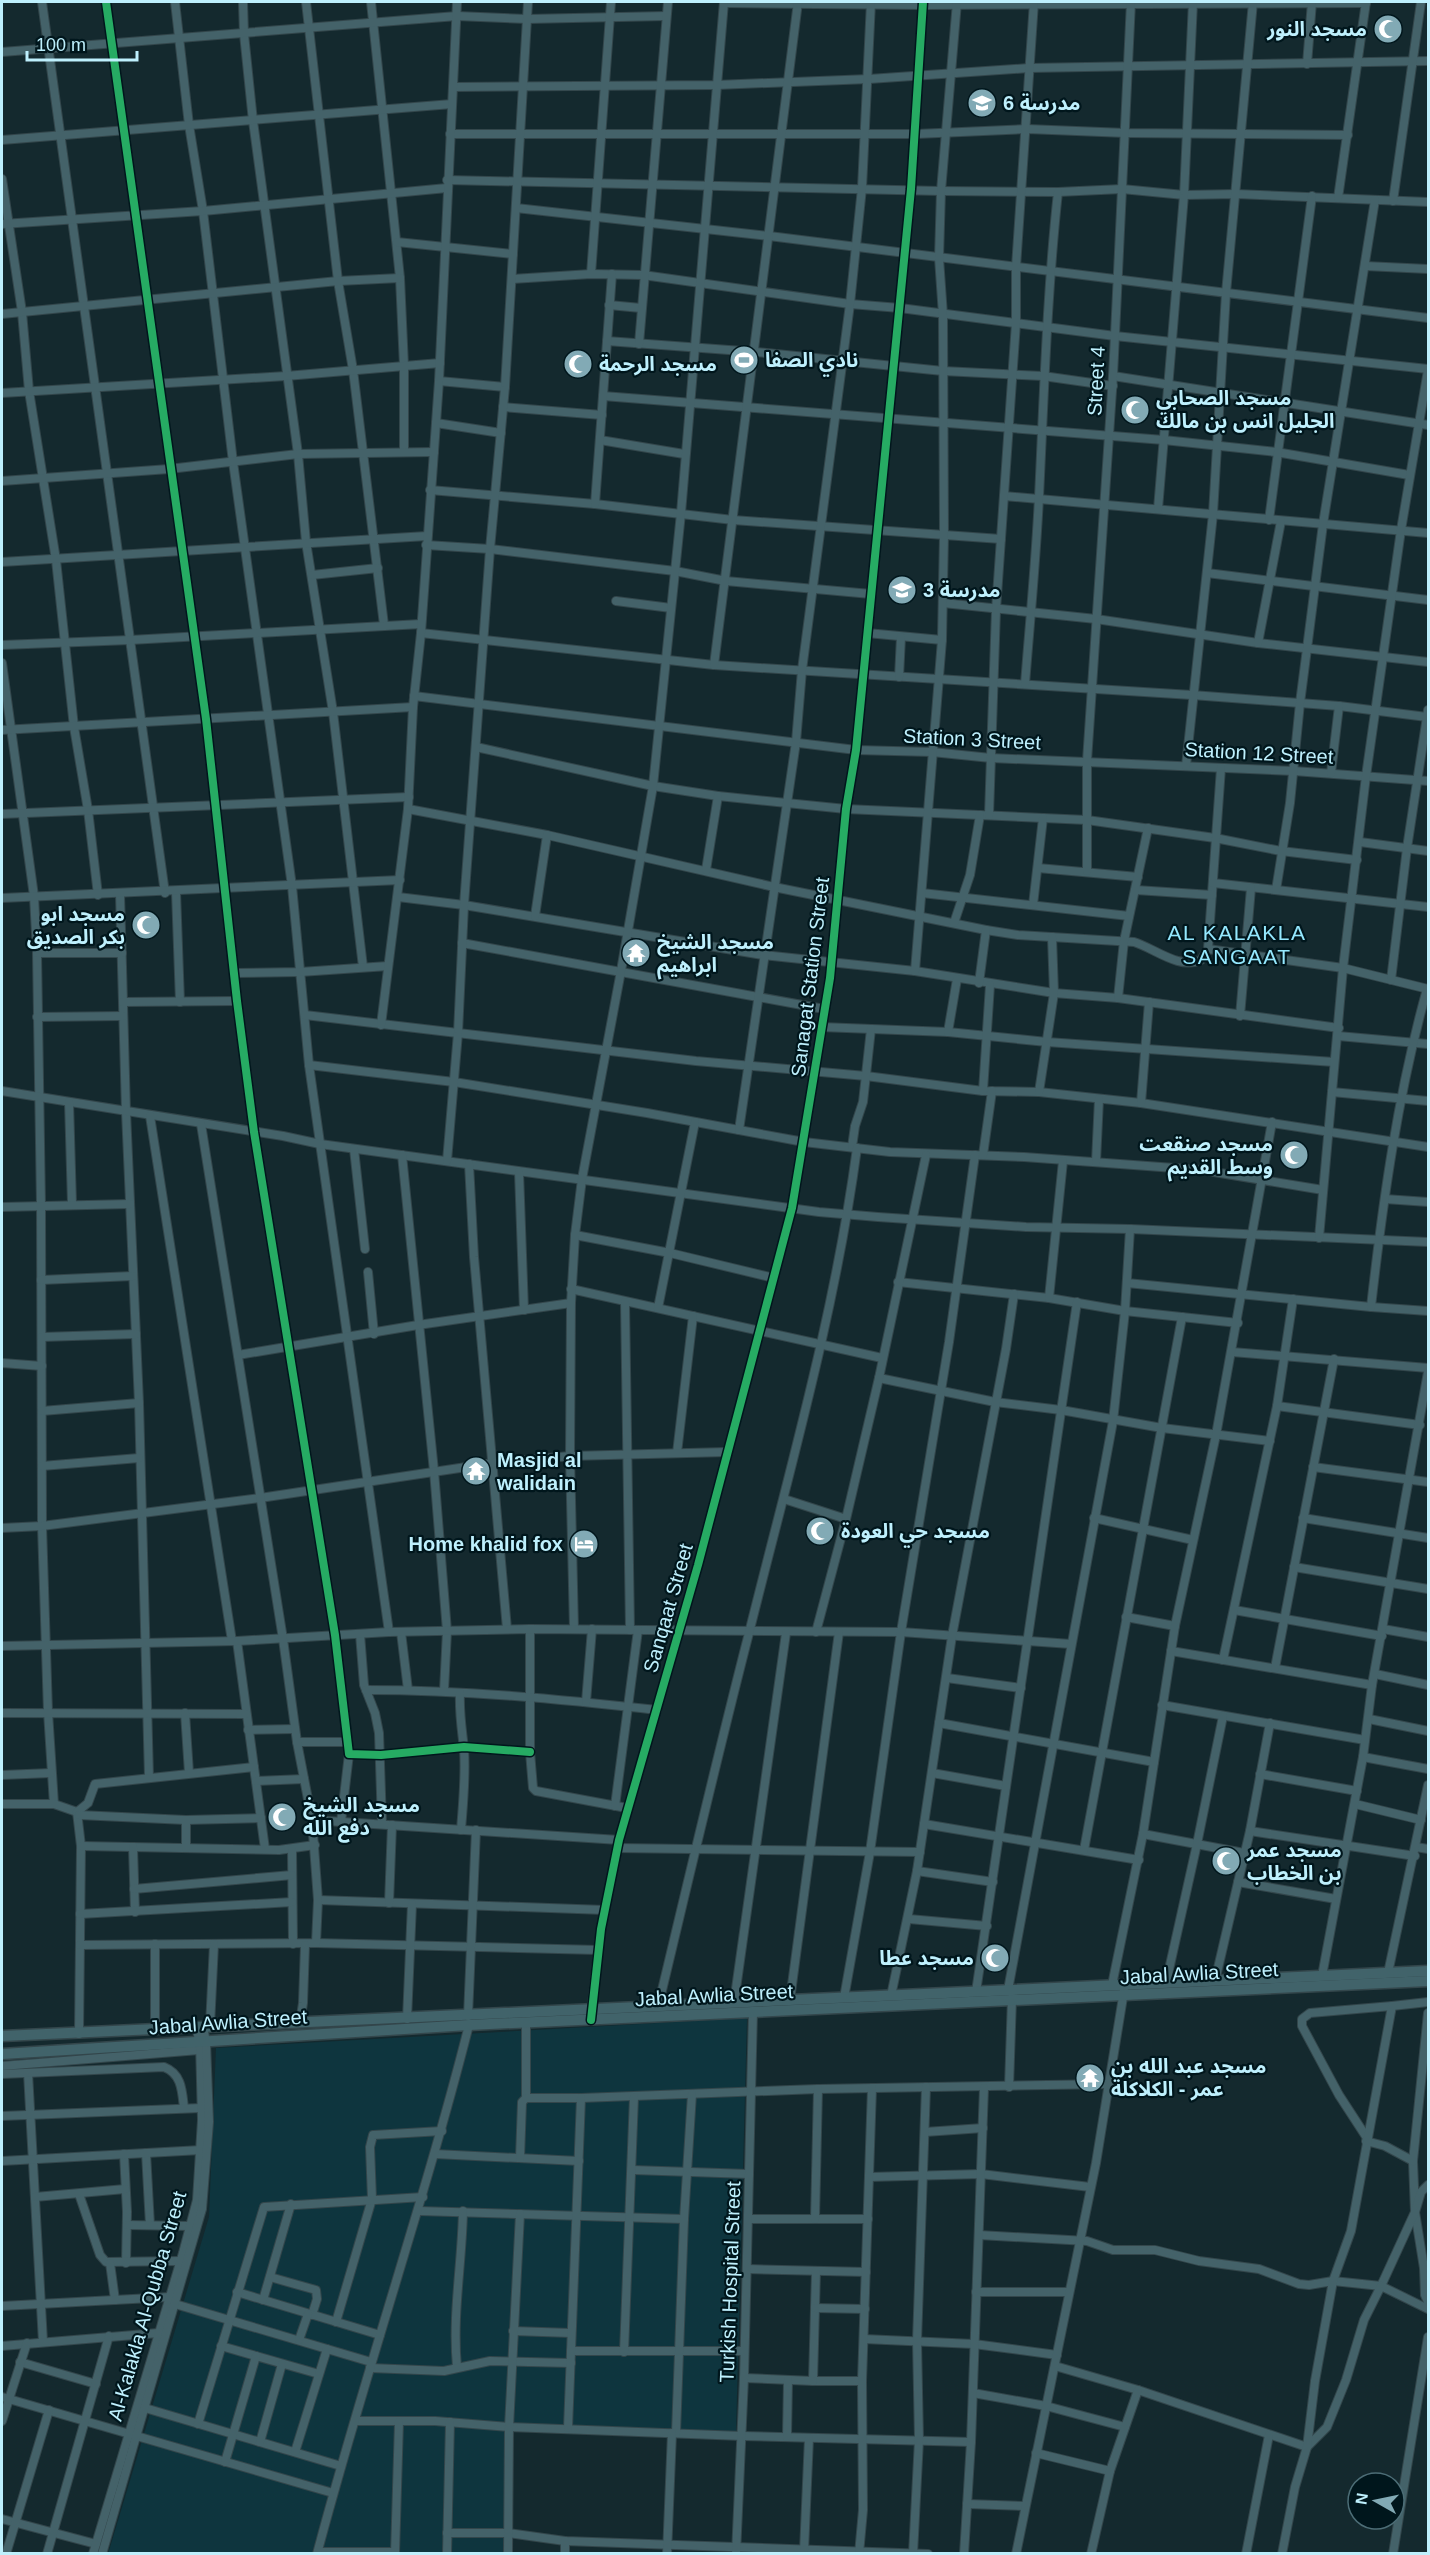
<svg xmlns="http://www.w3.org/2000/svg" width="1430" height="2555" viewBox="0 0 1430 2555" font-family="Arial,'Noto Sans Arabic',sans-serif">
<rect width="100%" height="100%" fill="#14292e"/>
<polygon fill="#0e353e" points="747,2018 736,2432 511,2431 508,2553 108,2554 209,2217 216,2048"/>
<g fill="none" stroke-linecap="round" stroke-linejoin="round">
<g stroke="#33464b" stroke-width="10">
<g id="minor">
<polyline points="42,2 165,893"/>
<polyline points="106,2 206,719 237,1001 254,1132 335,1635 349,1754 381,1755 464,1747 530,1752"/>
<polyline points="175,2 189,125 203,211 233,462 292,886 309,1065 389,1632"/>
<polyline points="243,2 244,34 253,121 298,454 306,542 333,712 363,967"/>
<polyline points="306,2 338,281 353,370 384,625"/>
<polyline points="371,2 400,278 404,366 404,452"/>
<polyline points="724,3 923,5 1366,3"/>
<polyline points="2,52 457,16 527,19 666,16"/>
<polyline points="1307,64 1312,2"/>
<polyline points="454,87 716,85 869,79 1029,68 1428,61"/>
<polyline points="450,134 916,134 1027,129 1126,133 1348,135"/>
<polyline points="2,140 452,104"/>
<polyline points="2,179 22,312 29,391 56,560 74,727 88,810 98,895"/>
<polyline points="447,180 941,191 1058,192 1122,189 1184,195 1236,194 1428,202"/>
<polyline points="1338,198 1366,2"/>
<polyline points="1393,201 1421,2"/>
<polyline points="516,208 769,236 1428,318"/>
<polyline points="2,224 203,211 447,188"/>
<polyline points="397,242 513,254"/>
<polyline points="1365,266 1428,269"/>
<polyline points="591,274 611,2"/>
<polyline points="512,279 591,274 643,275 850,304 900,308 1115,336 1428,369"/>
<polyline points="609,305 641,308"/>
<polyline points="2,314 338,281 400,278"/>
<polyline points="607,341 756,352 943,371 1043,376 1113,386"/>
<polyline points="639,344 668,2"/>
<polyline points="1113,376 1428,425"/>
<polyline points="439,381 505,387"/>
<polyline points="2,393 286,376 440,363"/>
<polyline points="603,396 1164,440 1276,452 1409,475"/>
<polyline points="503,407 602,415"/>
<polyline points="436,423 501,433"/>
<polyline points="600,440 684,454"/>
<polyline points="2,481 169,469 298,454 434,452"/>
<polyline points="430,490 595,504 733,520 1001,539"/>
<polyline points="1004,496 1428,533"/>
<polyline points="595,504 612,274"/>
<polyline points="1158,509 1184,195 1193,2"/>
<polyline points="1269,520 1312,196"/>
<polyline points="426,545 490,549 675,571 726,581 871,594"/>
<polyline points="2,562 427,536"/>
<polyline points="1207,573 1428,600"/>
<polyline points="312,575 378,568"/>
<polyline points="616,601 671,608"/>
<polyline points="943,603 1096,619 1258,643 1428,662"/>
<polyline points="421,633 714,665 1192,695 1339,706 1427,717"/>
<polyline points="867,633 942,640"/>
<polyline points="1258,643 1281,521"/>
<polyline points="2,645 130,640 421,624"/>
<polyline points="2,663 34,896 37,953 41,1206 42,1526 48,1712 54,1804"/>
<polyline points="714,665 798,2"/>
<polyline points="899,677 901,637"/>
<path d="M1025 684C1030 621 1036 559 1039 497 1044 395 1047 293 1058 192"/>
<polyline points="414,696 856,750 932,752 991,758 1294,771 1428,781"/>
<polyline points="2,730 413,707"/>
<polyline points="476,747 653,786 718,796 846,809 1087,820 1215,838 1281,851 1357,860"/>
<polyline points="1186,766 1213,514 1226,293 1253,2"/>
<polyline points="1331,773 1339,706"/>
<path d="M408 809 547 835 774 887 986 930 1018 935 1134 942C1154 948 1179 970 1201 960L1208 949 1221 768"/>
<polyline points="2,814 409,797"/>
<polyline points="989,815 996,610 1016,323 1016,267 1034,2"/>
<polyline points="1360,842 1428,851"/>
<polyline points="1038,868 1138,877"/>
<polyline points="706,870 718,796"/>
<polyline points="1087,871 1087,761 1113,376 1131,2"/>
<polyline points="1213,883 1428,907"/>
<polyline points="1136,890 1212,895"/>
<polyline points="1276,890 1290,803 1300,703 1323,524 1375,200"/>
<polyline points="176,892 180,1002"/>
<polyline points="922,893 1129,916"/>
<polyline points="120,894 126,1112 139,1403 149,1777"/>
<polyline points="398,897 464,905 763,955 915,971 1054,993 1118,998 1339,1028"/>
<polyline points="2,898 400,880"/>
<polyline points="1033,905 1043,818"/>
<polyline points="535,916 547,835"/>
<polyline points="954,923 970,875 980,815"/>
<polyline points="462,943 824,1009"/>
<polyline points="1208,949 1343,968 1428,989"/>
<polyline points="37,953 122,953"/>
<polyline points="915,971 942,640 944,535 943,315 939,258 941,191 957,2"/>
<polyline points="234,973 300,972 388,966"/>
<polyline points="1391,980 1407,848 1428,710"/>
<polyline points="979,983 986,930"/>
<polyline points="1118,998 1124,941 1148,828"/>
<polyline points="123,1002 237,1001"/>
<polyline points="305,1015 696,1061 866,1076 983,1091 1039,1092 1141,1103 1428,1147"/>
<polyline points="1240,1016 1251,888"/>
<polyline points="37,1017 123,1016"/>
<polyline points="381,1025 408,809 413,707 421,633 439,381 457,2"/>
<polyline points="821,1027 948,1032 1047,1042 1334,1062"/>
<polyline points="948,1032 957,979"/>
<polyline points="1338,1036 1428,1044"/>
<polyline points="309,1065 454,1082 647,1113 804,1142 890,1152 1024,1157 1202,1170 1323,1190"/>
<polyline points="2,1091 283,1136 320,1144 819,1212 878,1217 1026,1227 1130,1229 1428,1242"/>
<polyline points="983,1091 990,985"/>
<polyline points="1039,1092 1054,993 1052,937"/>
<polyline points="1332,1092 1428,1101"/>
<polyline points="69,1102 72,1204"/>
<polyline points="1141,1103 1149,1002"/>
<polyline points="150,1116 232,1641"/>
<polyline points="739,1130 796,742 802,670 850,304 862,188 871,2"/>
<polyline points="852,1147 855,1126 863,1102 871,1029"/>
<polyline points="354,1149 365,1249"/>
<polyline points="402,1155 434,1471 447,1631 444,1691"/>
<polyline points="983,1155 992,1091"/>
<polyline points="447,1161 458,1033 464,905 490,549 505,387 528,2"/>
<polyline points="1096,1162 1099,1099"/>
<polyline points="469,1164 474,1257 507,1629"/>
<polyline points="519,1172 524,1310"/>
<polyline points="1385,1199 1428,1202"/>
<polyline points="2,1207 130,1204"/>
<polyline points="575,1235 670,1253 774,1278"/>
<polyline points="1319,1238 1343,968 1366,776 1401,530 1428,370"/>
<polyline points="368,1272 374,1334"/>
<polyline points="41,1280 133,1276"/>
<polyline points="898,1282 1049,1298 1125,1311 1238,1323"/>
<polyline points="1127,1283 1371,1307 1428,1311"/>
<polyline points="571,1289 882,1358"/>
<polyline points="1049,1298 1063,1161"/>
<polyline points="625,1302 630,1630"/>
<path d="M1371 1307C1383 1200 1398 1093 1427 989"/>
<polyline points="658,1308 695,1122"/>
<polyline points="42,1337 136,1334"/>
<polyline points="1232,1352 1428,1368"/>
<polyline points="238,1355 418,1325 571,1303"/>
<polyline points="2,1363 42,1366"/>
<polyline points="879,1378 995,1402 1061,1410 1162,1428 1270,1441"/>
<polyline points="1277,1406 1420,1425"/>
<polyline points="42,1411 139,1403"/>
<polyline points="677,1453 693,1316"/>
<polyline points="42,1466 139,1458"/>
<polyline points="1313,1467 1428,1482"/>
<polyline points="784,1499 846,1519"/>
<polyline points="1094,1518 1193,1540"/>
<polyline points="1303,1518 1428,1538"/>
<polyline points="2,1528 42,1526 260,1498 493,1463 570,1456 727,1452"/>
<polyline points="1294,1567 1428,1589"/>
<polyline points="1234,1610 1382,1636"/>
<polyline points="1126,1617 1175,1626"/>
<polyline points="530,1629 530,1752 533,1788 536,1791 627,1808"/>
<polyline points="574,1629 570,1456 571,1303 575,1235 582,1179 621,971 653,786 681,513 724,2"/>
<polyline points="1383,1629 1428,1637"/>
<polyline points="401,1632 408,1690"/>
<polyline points="816,1632 846,1519 879,1378 926,1155"/>
<polyline points="360,1634 364,1685 375,1713 379,1733 382,1824"/>
<polyline points="237,1641 265,1849"/>
<polyline points="2,1646 237,1641 389,1632 530,1629 901,1632 1071,1644"/>
<polyline points="1171,1651 1372,1685"/>
<polyline points="1223,1660 1277,1406 1293,1299"/>
<polyline points="1275,1668 1334,1359"/>
<polyline points="1375,1674 1428,1685"/>
<polyline points="947,1678 1021,1688"/>
<path d="M366 1690C463 1690 560 1699 657 1710"/>
<path d="M460 1693C459 1713 462 1730 464 1749 466 1776 463 1803 461 1830"/>
<polyline points="586,1702 592,1629"/>
<polyline points="1162,1705 1365,1740"/>
<polyline points="2,1713 246,1714"/>
<polyline points="185,1713 189,1773"/>
<polyline points="1369,1719 1428,1731"/>
<polyline points="939,1723 1154,1762"/>
<polyline points="248,1730 295,1729"/>
<polyline points="297,1742 347,1742"/>
<polyline points="1363,1757 1428,1769"/>
<polyline points="932,1773 1006,1786"/>
<polyline points="1260,1774 1357,1791"/>
<polyline points="2,1775 51,1773"/>
<polyline points="256,1781 304,1779"/>
<polyline points="2,1804 54,1804 77,1812"/>
<polyline points="1355,1804 1421,1820"/>
<polyline points="615,1806 638,1630"/>
<polyline points="77,1812 81,1846 79,2034"/>
<polyline points="77,1812 88,1803 95,1784 254,1767"/>
<polyline points="79,1815 186,1820 261,1818"/>
<polyline points="312,1820 619,1840"/>
<polyline points="341,1822 349,1754"/>
<polyline points="924,1824 1139,1860"/>
<polyline points="1250,1831 1415,1856"/>
<polyline points="1143,1834 1244,1853"/>
<polyline points="81,1846 279,1850 315,1845"/>
<polyline points="133,1847 135,1912"/>
<polyline points="1416,1847 1428,1849"/>
<polyline points="186,1848 186,1820"/>
<polyline points="617,1848 920,1852"/>
<polyline points="292,1849 293,1944"/>
<polyline points="1084,1850 1182,1317"/>
<polyline points="917,1871 993,1882"/>
<polyline points="1238,1882 1336,1899"/>
<polyline points="134,1889 292,1875"/>
<polyline points="318,1900 605,1910"/>
<polyline points="389,1903 392,1825"/>
<polyline points="80,1914 292,1902"/>
<polyline points="909,1919 987,1926"/>
<polyline points="316,1943 598,1950"/>
<polyline points="155,1944 155,2031"/>
<polyline points="80,1945 316,1943 318,1900 312,1820 297,1742 283,1639 201,1124"/>
<polyline points="1388,1973 1428,1785"/>
<polyline points="1322,1976 1363,1757 1372,1685 1428,1372"/>
<polyline points="1215,1981 1250,1831 1270,1723"/>
<polyline points="1166,1983 1197,1844 1223,1716"/>
<polyline points="1112,1985 1143,1834 1175,1626 1216,1435 1272,1122"/>
<polyline points="1008,1990 1113,1421 1125,1311 1130,1229"/>
<polyline points="976,1992 1077,1302"/>
<polyline points="891,1996 917,1871 952,1636 1006,1349 1014,1294"/>
<polyline points="844,1998 870,1852 901,1632 949,1342 975,1155"/>
<polyline points="790,2000 839,1632"/>
<polyline points="734,2003 786,1633"/>
<path d="M658 2007C688 1882 717 1757 749 1633 789 1472 835 1313 857 1148"/>
<polyline points="591,2013 601,1929 619,1840 698,1565 792,1208 830,978 846,809 856,750 911,189 923,2"/>
<polyline points="1428,2013 1413,2161 1415,2212 1424,2268 1425,2295 1428,2302"/>
<polyline points="468,2016 476,1830"/>
<polyline points="407,2019 412,1904"/>
<polyline points="300,2023 303,2003 305,1945"/>
<polyline points="210,2026 214,1944"/>
<polyline points="2,2066 199,2050"/>
<polyline points="28,2073 43,2342"/>
<path d="M2 2074 164 2067C182 2074 182 2091 184 2108"/>
<polyline points="1009,2087 1012,1998"/>
<polyline points="526,2098 526,2022"/>
<polyline points="2,2116 201,2108"/>
<polyline points="925,2132 983,2128"/>
<polyline points="1367,2138 1339,2095 1302,2026 1302,2019 1310,2013 1392,2006"/>
<polyline points="1366,2141 1385,2146 1413,2161"/>
<polyline points="146,2153 150,2225"/>
<polyline points="124,2154 127,2212 126,2263"/>
<polyline points="435,2154 579,2161"/>
<polyline points="520,2158 522,2102 526,2098 581,2098 818,2089 1110,2084"/>
<polyline points="2,2161 201,2150"/>
<polyline points="633,2170 749,2174"/>
<polyline points="869,2177 981,2174 1090,2187"/>
<polyline points="79,2194 100,2255 106,2262 181,2261"/>
<polyline points="35,2197 125,2189"/>
<polyline points="419,2211 684,2219"/>
<polyline points="748,2219 868,2219"/>
<polyline points="815,2219 818,2089"/>
<polyline points="127,2225 190,2226"/>
<polyline points="979,2235 1087,2241 1113,2250 1155,2250 1199,2261 1259,2269 1299,2284 1309,2285 1333,2281 1381,2286 1415,2212 1421,2192 1428,2185"/>
<polyline points="110,2263 115,2300"/>
<polyline points="747,2269 866,2272"/>
<polyline points="816,2271 813,2381 862,2381"/>
<polyline points="270,2277 316,2290 317,2299 312,2315"/>
<polyline points="237,2292 380,2335"/>
<polyline points="976,2292 1069,2292"/>
<polyline points="263,2300 291,2204"/>
<polyline points="175,2304 371,2362"/>
<polyline points="2,2306 170,2297"/>
<polyline points="815,2308 865,2309"/>
<polyline points="336,2322 372,2199 370,2147 373,2135 442,2131"/>
<polyline points="513,2331 571,2333"/>
<polyline points="864,2339 974,2344 1057,2355"/>
<polyline points="299,2340 308,2314"/>
<polyline points="2,2346 158,2333"/>
<polyline points="221,2346 319,2374"/>
<polyline points="571,2351 744,2351"/>
<polyline points="624,2352 634,2097"/>
<polyline points="20,2362 96,2384"/>
<polyline points="1055,2366 1138,2390 1307,2447 1327,2427 1346,2380 1364,2320 1381,2286 1428,2309"/>
<path d="M457 2367C452 2315 462 2264 463 2211"/>
<polyline points="370,2368 444,2371 490,2361 571,2363"/>
<polyline points="744,2378 813,2381"/>
<polyline points="973,2393 1046,2406 1125,2427"/>
<polyline points="2,2397 333,2493"/>
<polyline points="145,2408 341,2466"/>
<polyline points="2,2421 27,2343"/>
<polyline points="355,2421 435,2421 509,2427 742,2436 971,2442"/>
<polyline points="198,2424 264,2207 423,2197"/>
<polyline points="568,2428 581,2098"/>
<polyline points="676,2433 684,2219 692,2094"/>
<polyline points="787,2437 788,2380"/>
<polyline points="260,2442 282,2364"/>
<polyline points="295,2452 327,2349"/>
<polyline points="1036,2453 1110,2471"/>
<polyline points="225,2462 256,2356"/>
<polyline points="967,2504 1025,2506"/>
<polyline points="2,2519 96,2544"/>
<polyline points="447,2533 508,2533 565,2541 928,2554"/>
<polyline points="804,2551 809,2438"/>
<polyline points="318,2552 395,2552"/>
<polyline points="6,2554 49,2410"/>
<polyline points="47,2554 109,2336"/>
<polyline points="93,2554 183,2253 197,2200 202,2120 200,2043 196,2027"/>
<polyline points="102,2554 202,2209 209,2122 206,2042 203,2027"/>
<path d="M317 2554C364 2376 424 2203 469 2025"/>
<polyline points="395,2554 399,2422"/>
<polyline points="447,2554 450,2422"/>
<polyline points="508,2554 509,2427 520,2214"/>
<polyline points="565,2554 565,2541"/>
<polyline points="667,2554 672,2433"/>
<polyline points="736,2554 744,2378 753,2011"/>
<polyline points="859,2554 863,2510 862,2381 872,2088"/>
<polyline points="913,2554 919,2440 917,2341 926,2087"/>
<polyline points="964,2554 971,2442 984,2088"/>
<polyline points="1016,2554 1096,2163 1124,1991"/>
<polyline points="1091,2554 1110,2471 1138,2390"/>
<polyline points="1246,2554 1269,2435"/>
<polyline points="1282,2554 1295,2487 1307,2447 1315,2381 1333,2281 1351,2231 1392,2006 1428,2002"/>
<polyline points="1393,2554 1428,2337"/>
</g>
</g>
<g stroke="#33464b" stroke-width="13">
<g id="major">
<polyline points="2,2036 1428,1971"/>
<polyline points="2,2054 469,2025 1428,1981"/>
</g>
</g>
<use href="#minor" stroke="#446269" stroke-width="8"/>
<use href="#major" stroke="#41636a" stroke-width="10"/>
<g stroke="#00161c" stroke-width="11">
<g id="cycleway">
<polyline points="106,2 206,719 237,1001 254,1132 335,1635 349,1754 381,1755 464,1747 530,1752"/>
<polyline points="591,2020 601,1929 619,1840 698,1565 792,1208 830,978 846,809 856,750 911,189 923,2"/>
</g>
</g>
<use href="#cycleway" stroke="#26ab63" stroke-width="8"/>
</g>
<defs>
<g id="mosque-disc" transform="scale(1.5)"><circle r="9.5" fill="#82aab5" stroke="#00161c"/><path d="M3.5-4.9A6 6 0 1 0 3.5 4.9A5 5 0 1 1 3.5-4.9Z" fill="#fff"/></g>
<g id="school-disc" transform="scale(1.5)"><circle r="9.5" fill="#82aab5" stroke="#00161c"/><path d="M0-5L7-2L0 1L-7-2ZM-4 1L0 2.5L4 1V4Q0 6-4 4Z" fill="#fff"/></g>
<g id="stadium-disc" transform="scale(1.5)"><circle r="9.5" fill="#82aab5" stroke="#00161c"/><path d="M0-5a6.5 5 0 1 0 0 10a6.5 5 0 1 0 0-10ZM-3.5-1.8h7v3.6h-7Z" fill="#fff"/></g>
<g id="temple-disc" transform="scale(1.5)"><circle r="9.5" fill="#82aab5" stroke="#00161c"/><path d="M0-6L5-2H3V0L6.5 2.5H4V6H1.5V3h-3V6H-4V2.5H-6.5L-3 0V-2H-5Z" fill="#fff"/></g>
<g id="hotel-disc" transform="scale(1.5)"><circle r="9.5" fill="#82aab5" stroke="#00161c"/><path d="M-6-4.5h1.5V1H6V5H4.5V3h-9V5H-6ZM-4 0a1.8 1.8 0 1 1 3.6 0ZM.5 0V-2.5h3Q6-2.5 6 0Z" fill="#fff"/></g>
</defs>
<g fill-rule="evenodd">
<use href="#mosque-disc" x="1388" y="29"/>
<use href="#school-disc" x="982" y="103"/>
<use href="#stadium-disc" x="744" y="360"/>
<use href="#mosque-disc" x="578" y="364"/>
<use href="#mosque-disc" x="1135" y="410"/>
<use href="#school-disc" x="902" y="590"/>
<use href="#mosque-disc" x="146" y="925"/>
<use href="#temple-disc" x="636" y="953"/>
<use href="#mosque-disc" x="1294" y="1155"/>
<use href="#temple-disc" x="476" y="1471"/>
<use href="#mosque-disc" x="820" y="1531"/>
<use href="#hotel-disc" x="584" y="1544"/>
<use href="#mosque-disc" x="282" y="1817"/>
<use href="#mosque-disc" x="1226" y="1861"/>
<use href="#mosque-disc" x="995" y="1958"/>
<use href="#temple-disc" x="1090" y="2078"/>
</g>
<g text-anchor="middle" stroke-width="4.5" stroke-linejoin="round" paint-order="stroke">
<g font-size="20" font-weight="bold" fill="#bef0fd" stroke="#00161c" text-anchor="start">
<text x="1367" y="36" text-anchor="end">مسجد النور</text>
<text x="1003" y="110">مدرسة 6</text>
<text x="765" y="367">نادي الصفا</text>
<text x="599" y="371">مسجد الرحمة</text>
<text x="1156" y="405">مسجد الصحابي<tspan x="1156" dy="23">الجليل انس بن مالك</tspan></text>
<text x="923" y="597">مدرسة 3</text>
<text x="125" y="921" text-anchor="end">مسجد ابو<tspan x="125" dy="23">بكر الصديق</tspan></text>
<text x="657" y="949">مسجد الشيخ<tspan x="657" dy="23">ابراهيم</tspan></text>
<text x="1273" y="1151" text-anchor="end">مسجد صنقعت<tspan x="1273" dy="23">وسط القديم</tspan></text>
<text x="497" y="1467">Masjid al<tspan x="497" dy="23">walidain</tspan></text>
<text x="841" y="1538">مسجد حي العودة</text>
<text x="563" y="1551" text-anchor="end">Home khalid fox</text>
<text x="303" y="1812">مسجد الشيخ<tspan x="303" dy="23">دفع الله</tspan></text>
<text x="1247" y="1857">مسجد عمر<tspan x="1247" dy="23">بن الخطاب</tspan></text>
<text x="974" y="1965" text-anchor="end">مسجد عطا</text>
<text x="1111" y="2073">مسجد عبد الله بن<tspan x="1111" dy="23">عمر - الكلاكلة</tspan></text>
</g>
<g font-size="20" fill="#bef0fd" stroke="#00161c">
<text transform="translate(1096 381) rotate(-87)" y="7">Street 4</text>
<text transform="translate(972 739) rotate(3)" y="7">Station 3 Street</text>
<text transform="translate(1259 753) rotate(3)" y="7">Station 12 Street</text>
<text transform="translate(810 977) rotate(-83)" y="7">Sanagat Station Street</text>
<text transform="translate(668 1608) rotate(-74)" y="7">Sanqaat Street</text>
<text transform="translate(1199 1973) rotate(-3)" y="7">Jabal Awlia Street</text>
<text transform="translate(714 1995) rotate(-3)" y="7">Jabal Awlia Street</text>
<text transform="translate(228 2022) rotate(-4)" y="7">Jabal Awlia Street</text>
<text transform="translate(730 2282) rotate(-88)" y="7">Turkish Hospital Street</text>
<text transform="translate(147 2306) rotate(-74)" y="7">Al-Kalakla Al-Qubba Street</text>
</g>
<g font-size="21" letter-spacing="1.5" fill="#94e8fe" stroke="#00161c">
<text x="1237" y="940">AL KALAKLA<tspan x="1237" dy="24">SANGAAT</tspan></text>
</g>
</g>
<rect width="1430" height="2555" fill="none" stroke="#bef0fd" stroke-width="6"/>
<g transform="translate(1376 2501) rotate(279)"><circle r="28" fill="#00161c" stroke="#4c6d76" stroke-width="1.5"/>
<path d="M0-4.5L10 22L0 15L-10 22Z" fill="#82aab5"/>
<text y="-9" font-size="16" font-weight="bold" text-anchor="middle" fill="#bef0fd">N</text>
</g>
<path d="M27 51v9h110v-9" fill="none" stroke="#bef0fd" stroke-width="3"/>
<text x="36" y="51" font-size="18" fill="#bef0fd" stroke="#00161c" stroke-width="4.5" paint-order="stroke">100 m</text>
</svg>
